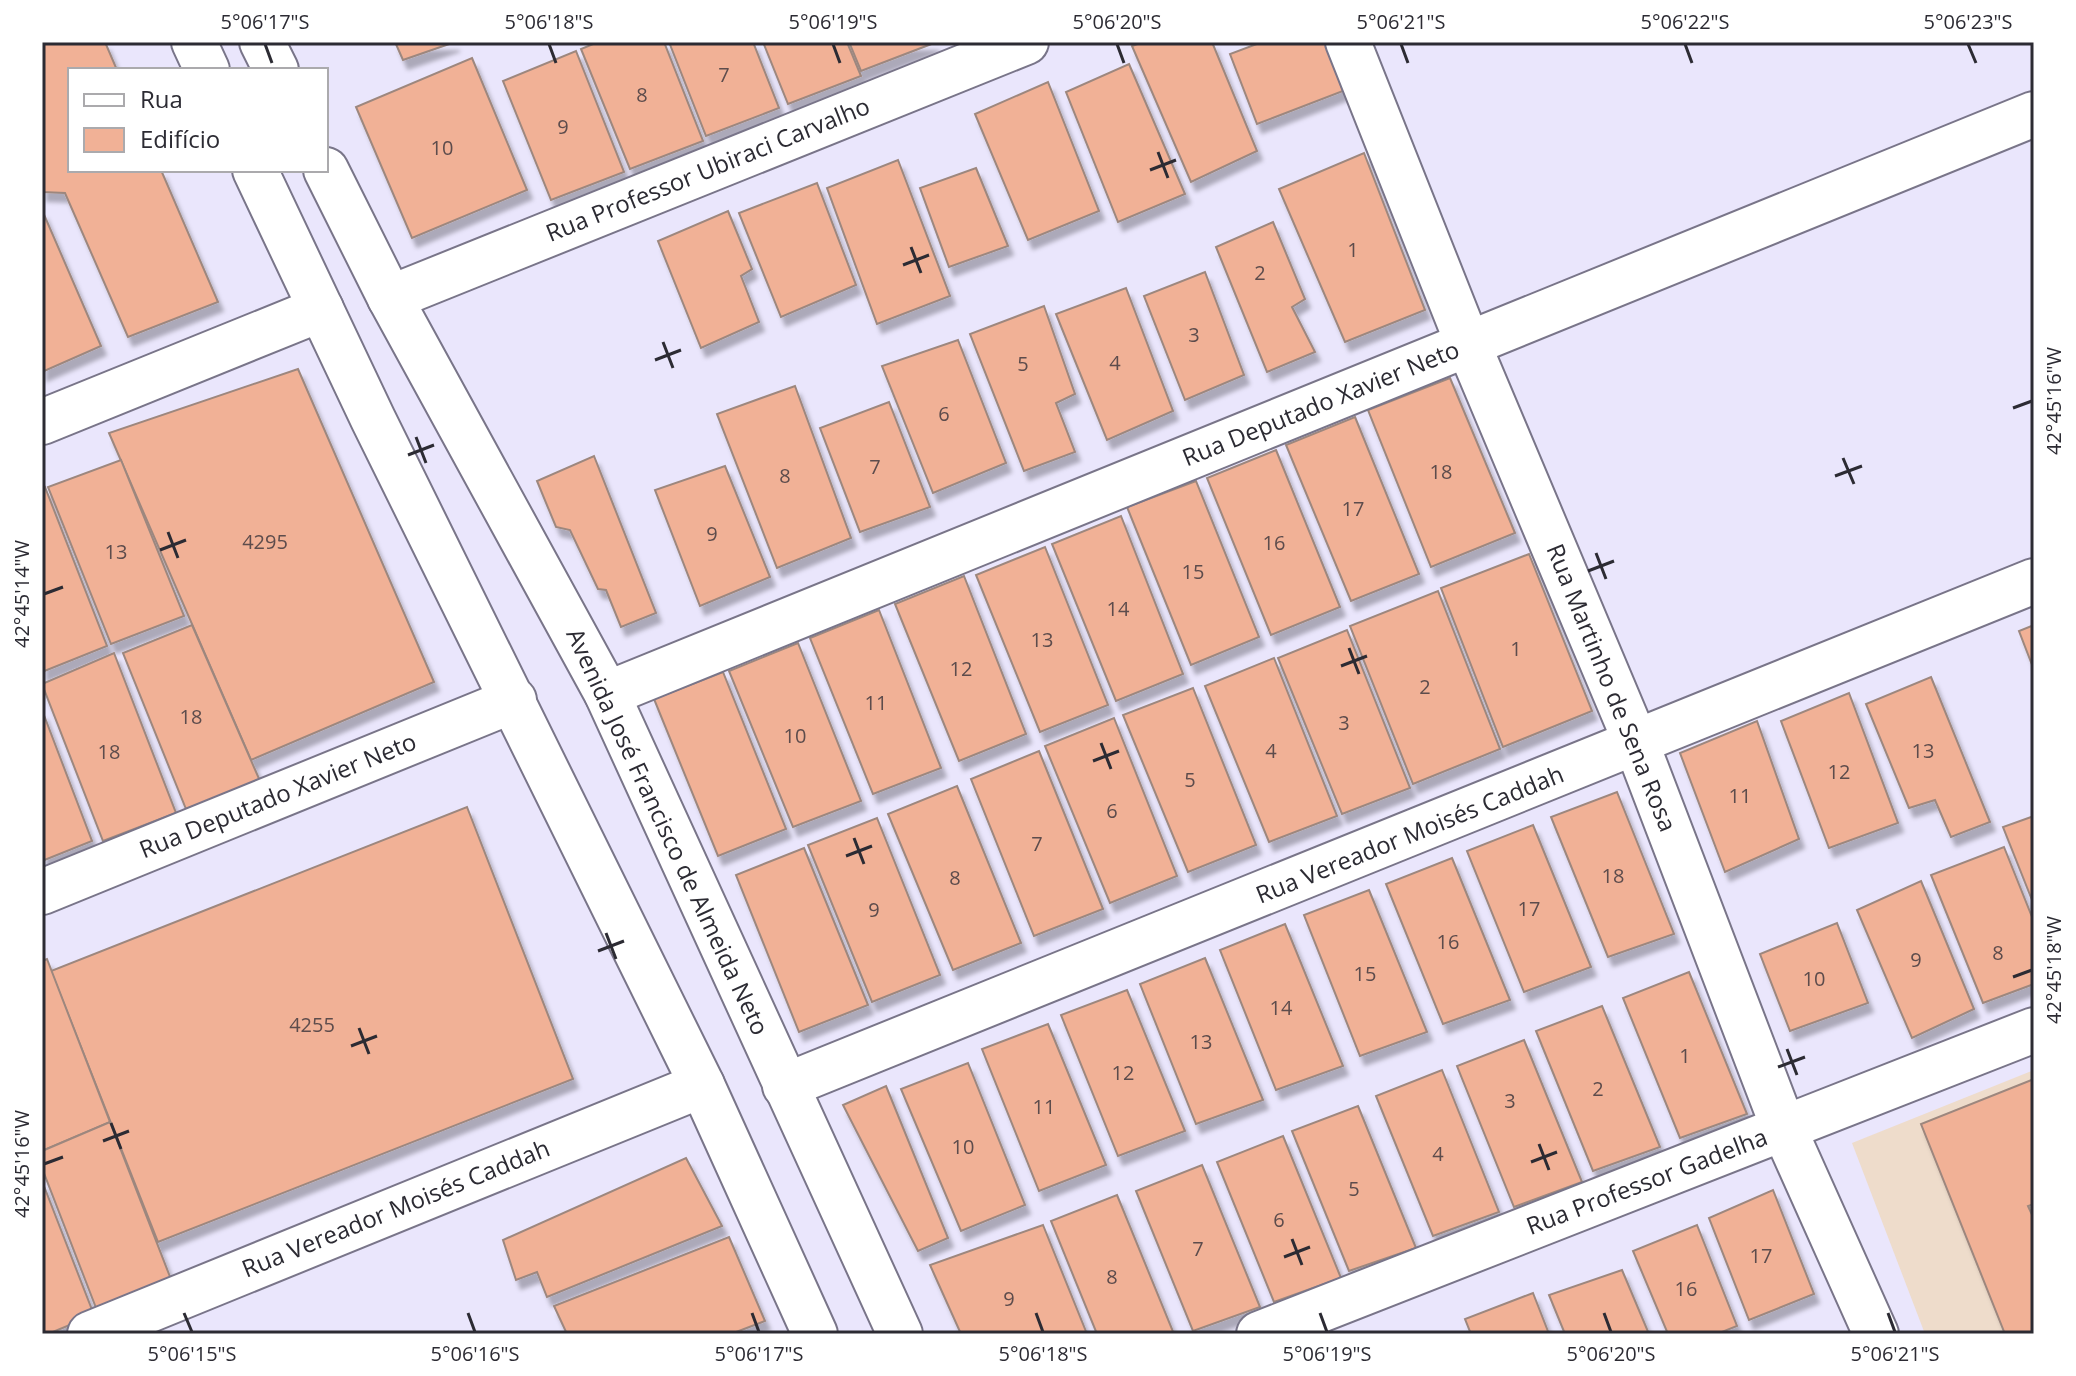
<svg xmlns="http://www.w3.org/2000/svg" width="2076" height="1376" viewBox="0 0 2076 1376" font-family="'Open Sans',sans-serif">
<defs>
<filter id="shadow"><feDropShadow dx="5" dy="9" stdDeviation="2" flood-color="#0004"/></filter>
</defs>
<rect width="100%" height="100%" fill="#eae6fc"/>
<polygon fill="#eedccb" points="2034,1070 2034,1334 1925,1334 1852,1143"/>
<g fill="#f1b196" stroke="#9d877e" stroke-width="2" filter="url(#shadow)">
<polygon points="42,42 105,42 117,70 70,70 70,170 161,170 218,302 128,337 65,193 42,192"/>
<polygon points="395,42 455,42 403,60"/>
<polygon points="598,42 664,42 703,141 630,169 581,49"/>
<polygon points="669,42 753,42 779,108 706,136"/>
<polygon points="763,42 847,42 861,76 788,104"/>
<polygon points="849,42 933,42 934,43 861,71"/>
<polygon points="1143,42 1212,42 1257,151 1191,182 1132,46"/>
<polygon points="1262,42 1325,42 1343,91 1257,124 1230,54"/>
<polygon points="576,51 624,172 551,200 503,81"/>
<polygon points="472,58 527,190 412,238 356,107"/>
<polygon points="1129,64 1185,194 1118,222 1066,92"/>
<polygon points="1048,82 1099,211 1028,240 975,114"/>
<polygon points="1364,153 1425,310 1345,342 1279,189"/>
<polygon points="898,160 950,296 877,324 827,188"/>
<polygon points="976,168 1008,246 949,267 920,188"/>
<polygon points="817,183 856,285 781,317 739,213"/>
<polygon points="42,210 101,346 42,372"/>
<polygon points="728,211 752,269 741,276 759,322 701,348 658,241"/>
<polygon points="1273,222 1305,299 1292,307 1315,352 1267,372 1216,247"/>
<polygon points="1205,272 1244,375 1185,400 1144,296"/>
<polygon points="1126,288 1173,411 1107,440 1056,314"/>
<polygon points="1044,306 1075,394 1056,403 1075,452 1024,471 970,334"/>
<polygon points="958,340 1006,463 933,493 882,366"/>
<polygon points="298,369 434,682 251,760 109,433"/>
<polygon points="1450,378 1515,533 1431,567 1368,410"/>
<polygon points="795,386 851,538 777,568 717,414"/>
<polygon points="889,402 930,507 860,532 820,428"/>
<polygon points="1355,417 1419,574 1351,601 1286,445"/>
<polygon points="1276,450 1340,607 1271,635 1207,478"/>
<polygon points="594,456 656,613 621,627 606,590 598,589 570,530 556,527 537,481"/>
<polygon points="121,460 184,616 111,644 48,487"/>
<polygon points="725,466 770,577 700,606 655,490"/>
<polygon points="1196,481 1259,637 1191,665 1127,507"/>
<polygon points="45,487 107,646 42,672 42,489"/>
<polygon points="1121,516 1183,674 1116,701 1052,544"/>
<polygon points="1045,547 1108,705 1040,732 976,575"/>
<polygon points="1529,554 1592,711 1503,747 1441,588"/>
<polygon points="964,576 1026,734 959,761 895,604"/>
<polygon points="1438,591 1500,749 1413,784 1350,626"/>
<polygon points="879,610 941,768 873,794 810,638"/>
<polygon points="192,625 260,781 186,809 123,653"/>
<polygon points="2034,625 2034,670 2019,631"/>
<polygon points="1347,630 1410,788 1342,814 1278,658"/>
<polygon points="798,643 861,801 793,827 729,671"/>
<polygon points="114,653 176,813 103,841 42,684"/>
<polygon points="1274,658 1337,816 1269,842 1205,686"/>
<polygon points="723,672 786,829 718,856 654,699"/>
<polygon points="1931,677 1990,822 1951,837 1935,800 1909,808 1866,704"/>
<polygon points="1193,688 1256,845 1188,872 1123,715"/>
<polygon points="1849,693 1898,823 1829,848 1781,721"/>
<polygon points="42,710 92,841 42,861"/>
<polygon points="1114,718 1177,876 1110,903 1045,746"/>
<polygon points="1757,721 1799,839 1725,872 1680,753"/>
<polygon points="1039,751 1103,909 1034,936 971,779"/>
<polygon points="957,786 1021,943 953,970 888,814"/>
<polygon points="1617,792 1674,934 1608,957 1551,817"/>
<polygon points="467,807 573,1079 158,1242 51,971"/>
<polygon points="2034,816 2034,905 2003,827"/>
<polygon points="877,818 940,975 872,1002 808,845"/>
<polygon points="1533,825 1591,967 1524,992 1467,851"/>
<polygon points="2004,847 2034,922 2034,984 1983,1003 1931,875"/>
<polygon points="804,848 868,1005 799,1032 736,875"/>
<polygon points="1452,858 1510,1000 1443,1024 1386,884"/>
<polygon points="1921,881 1974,1009 1912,1038 1857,910"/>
<polygon points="1369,890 1427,1032 1360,1056 1304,915"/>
<polygon points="1837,923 1868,1003 1790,1031 1760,954"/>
<polygon points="1285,924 1343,1066 1276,1090 1220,950"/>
<polygon points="1205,958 1263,1100 1196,1124 1140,984"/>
<polygon points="47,959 110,1122 42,1151 42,961"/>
<polygon points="1689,972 1747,1114 1680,1138 1623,998"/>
<polygon points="1127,990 1185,1131 1118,1156 1061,1015"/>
<polygon points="1602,1006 1660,1147 1593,1171 1536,1031"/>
<polygon points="1048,1024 1106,1165 1039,1191 982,1049"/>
<polygon points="1524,1040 1582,1182 1514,1207 1457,1066"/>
<polygon points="968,1063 1025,1205 961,1231 901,1089"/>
<polygon points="1442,1070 1499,1212 1433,1236 1376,1096"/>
<polygon points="2034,1079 2034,1204 2028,1206 2034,1219 2034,1334 2005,1334 1921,1124"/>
<polygon points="886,1086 948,1238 918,1251 843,1105"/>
<polygon points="1358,1106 1416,1248 1349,1271 1292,1131"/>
<polygon points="110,1122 172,1282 98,1313 42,1168 42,1151"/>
<polygon points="1283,1136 1341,1278 1274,1302 1217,1162"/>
<polygon points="686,1158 722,1226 547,1297 537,1272 516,1280 503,1240"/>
<polygon points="1202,1165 1260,1307 1193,1331 1136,1191"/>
<polygon points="42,1181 94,1315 48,1334 42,1334"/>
<polygon points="1773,1190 1814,1294 1749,1320 1709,1218"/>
<polygon points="1117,1195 1174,1334 1097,1334 1051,1221"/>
<polygon points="1043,1225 1087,1334 961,1334 930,1265"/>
<polygon points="1697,1225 1737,1326 1717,1334 1668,1334 1633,1251"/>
<polygon points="729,1237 765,1321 731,1334 567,1334 554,1306"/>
<polygon points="1622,1270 1649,1334 1565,1334 1549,1295"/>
<polygon points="1533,1293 1549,1334 1471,1334 1465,1319"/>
</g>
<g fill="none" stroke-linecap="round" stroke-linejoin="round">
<g stroke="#797589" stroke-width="48">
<g id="minor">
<polyline points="1348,42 1468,344 1637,745 1784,1129 1876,1334"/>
<polyline points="390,298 1026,42"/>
<polyline points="42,422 321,309"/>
<polyline points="607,694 2034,114"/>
<polyline points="42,892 514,700"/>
<polyline points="785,1086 2034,581"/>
<polyline points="90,1334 702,1085"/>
<polyline points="1259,1334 2034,1030"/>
</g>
</g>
<g stroke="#797589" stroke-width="48">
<g id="secondary">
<polyline points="194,42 207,70"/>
<polyline points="262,42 276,70"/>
<polyline points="255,170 373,419 702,1085 815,1334"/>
<polyline points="326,170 390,298 607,694 900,1334"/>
</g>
</g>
<use href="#minor" stroke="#fff" stroke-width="44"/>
<use href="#secondary" stroke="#fff" stroke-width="44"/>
</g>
<path fill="none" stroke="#2c2b33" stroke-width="3" d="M265 44 272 63M549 44 556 63M833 44 840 63M1117 44 1124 63M1401 44 1408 63M1685 44 1692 63M1968 44 1976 63M1158 152 1168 178M1150 170 1176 160M911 247 921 273M903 265 929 255M663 342 673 368M655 360 681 350M2013 408 2032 401M416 437 426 463M408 455 434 445M1843 458 1854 484M1835 476 1862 466M168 532 178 558M160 550 186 540M1596 553 1606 579M1588 571 1614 561M44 594 63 587M1349 648 1359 674M1341 666 1367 656M1101 743 1111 769M1093 761 1119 751M854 838 864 864M846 856 872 846M606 933 616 959M598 951 624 941M2013 977 2032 970M359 1028 369 1054M351 1046 377 1036M1787 1049 1797 1075M1778 1067 1805 1057M111 1123 121 1149M103 1141 129 1131M1539 1144 1549 1170M1531 1162 1557 1152M44 1164 63 1157M1292 1239 1302 1265M1284 1257 1310 1247M184 1313 192 1332M468 1313 475 1332M752 1313 759 1332M1036 1313 1043 1332M1320 1313 1327 1332M1604 1313 1611 1332M1888 1313 1895 1332"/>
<g text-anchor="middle" stroke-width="8" stroke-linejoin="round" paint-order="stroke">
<g font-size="20" fill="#5d4c4c">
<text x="724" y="82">7</text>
<text x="642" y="102">8</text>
<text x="563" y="134">9</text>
<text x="442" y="155">10</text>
<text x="1353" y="257">1</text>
<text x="1260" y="280">2</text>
<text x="1194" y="342">3</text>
<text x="1115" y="370">4</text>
<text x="1023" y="371">5</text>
<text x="944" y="421">6</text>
<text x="875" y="474">7</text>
<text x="1441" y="479">18</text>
<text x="785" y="483">8</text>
<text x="1353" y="516">17</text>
<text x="712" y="541">9</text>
<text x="265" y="549">4295</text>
<text x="1274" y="550">16</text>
<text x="116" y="559">13</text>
<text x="1193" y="579">15</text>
<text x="1118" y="616">14</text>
<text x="1042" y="647">13</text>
<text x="1516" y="656">1</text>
<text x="961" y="676">12</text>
<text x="1425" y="694">2</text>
<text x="876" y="710">11</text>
<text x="191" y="724">18</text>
<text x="1344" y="730">3</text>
<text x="795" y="743">10</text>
<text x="1271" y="758">4</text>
<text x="1923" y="758">13</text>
<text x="109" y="759">18</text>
<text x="1839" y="779">12</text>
<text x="1190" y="787">5</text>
<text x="1740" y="803">11</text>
<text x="1112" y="818">6</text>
<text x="1037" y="851">7</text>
<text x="1613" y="883">18</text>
<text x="955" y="885">8</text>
<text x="1529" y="916">17</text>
<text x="874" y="917">9</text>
<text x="1448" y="949">16</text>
<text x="1998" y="960">8</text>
<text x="1916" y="967">9</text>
<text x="1365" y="981">15</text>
<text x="1814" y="986">10</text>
<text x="1281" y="1015">14</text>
<text x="312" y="1032">4255</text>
<text x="1201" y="1049">13</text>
<text x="1685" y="1063">1</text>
<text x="1123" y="1080">12</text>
<text x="1598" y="1096">2</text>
<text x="1510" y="1108">3</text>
<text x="1044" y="1114">11</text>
<text x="963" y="1154">10</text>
<text x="1438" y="1161">4</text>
<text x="1354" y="1196">5</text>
<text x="1279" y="1227">6</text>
<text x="1198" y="1256">7</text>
<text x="1761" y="1263">17</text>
<text x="1112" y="1284">8</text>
<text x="1686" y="1296">16</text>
<text x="1009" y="1306">9</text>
</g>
<g font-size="24" fill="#2c2b33" stroke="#fff">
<text transform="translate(708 170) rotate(-22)" y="8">Rua Professor Ubiraci Carvalho</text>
<text transform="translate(1321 404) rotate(-22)" y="8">Rua Deputado Xavier Neto</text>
<text transform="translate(1611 688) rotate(68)" y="8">Rua Martinho de Sena Rosa</text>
<text transform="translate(278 796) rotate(-22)" y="8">Rua Deputado Xavier Neto</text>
<text transform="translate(667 832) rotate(65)" y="8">Avenida José Francisco de Almeida Neto</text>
<text transform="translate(1410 835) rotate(-22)" y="8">Rua Vereador Moisés Caddah</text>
<text transform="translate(1647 1182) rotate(-21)" y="8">Rua Professor Gadelha</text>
<text transform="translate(396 1209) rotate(-22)" y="8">Rua Vereador Moisés Caddah</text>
</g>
</g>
<rect width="2076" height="1376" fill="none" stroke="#ffffff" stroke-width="88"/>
<rect x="68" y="68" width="260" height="104" fill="#ffffff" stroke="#abaaad" stroke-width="2"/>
<rect x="84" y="94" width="40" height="12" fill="#ffffff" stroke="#abaaad" stroke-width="2"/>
<text x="140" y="108" font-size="24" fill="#2c2b33">Rua</text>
<rect x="84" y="128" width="40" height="24" fill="#f1b196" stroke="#abaaad" stroke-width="2"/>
<text x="140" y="148" font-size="24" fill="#2c2b33">Edifício</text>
<rect x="44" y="44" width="1988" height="1288" fill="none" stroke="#2c2b33" stroke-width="3"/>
<g font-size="20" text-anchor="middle" fill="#2c2b33">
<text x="265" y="29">5°06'17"S</text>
<text x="549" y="29">5°06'18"S</text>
<text x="833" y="29">5°06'19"S</text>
<text x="1117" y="29">5°06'20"S</text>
<text x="1401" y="29">5°06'21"S</text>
<text x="1685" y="29">5°06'22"S</text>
<text x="1968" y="29">5°06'23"S</text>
<text transform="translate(2054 401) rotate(-90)" y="7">42°45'16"W</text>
<text transform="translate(22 594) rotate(-90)" y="7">42°45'14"W</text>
<text transform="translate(2054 970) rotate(-90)" y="7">42°45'18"W</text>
<text transform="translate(22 1164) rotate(-90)" y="7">42°45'16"W</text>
<text x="192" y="1361">5°06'15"S</text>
<text x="475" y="1361">5°06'16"S</text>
<text x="759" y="1361">5°06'17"S</text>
<text x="1043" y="1361">5°06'18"S</text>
<text x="1327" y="1361">5°06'19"S</text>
<text x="1611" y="1361">5°06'20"S</text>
<text x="1895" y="1361">5°06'21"S</text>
</g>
</svg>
